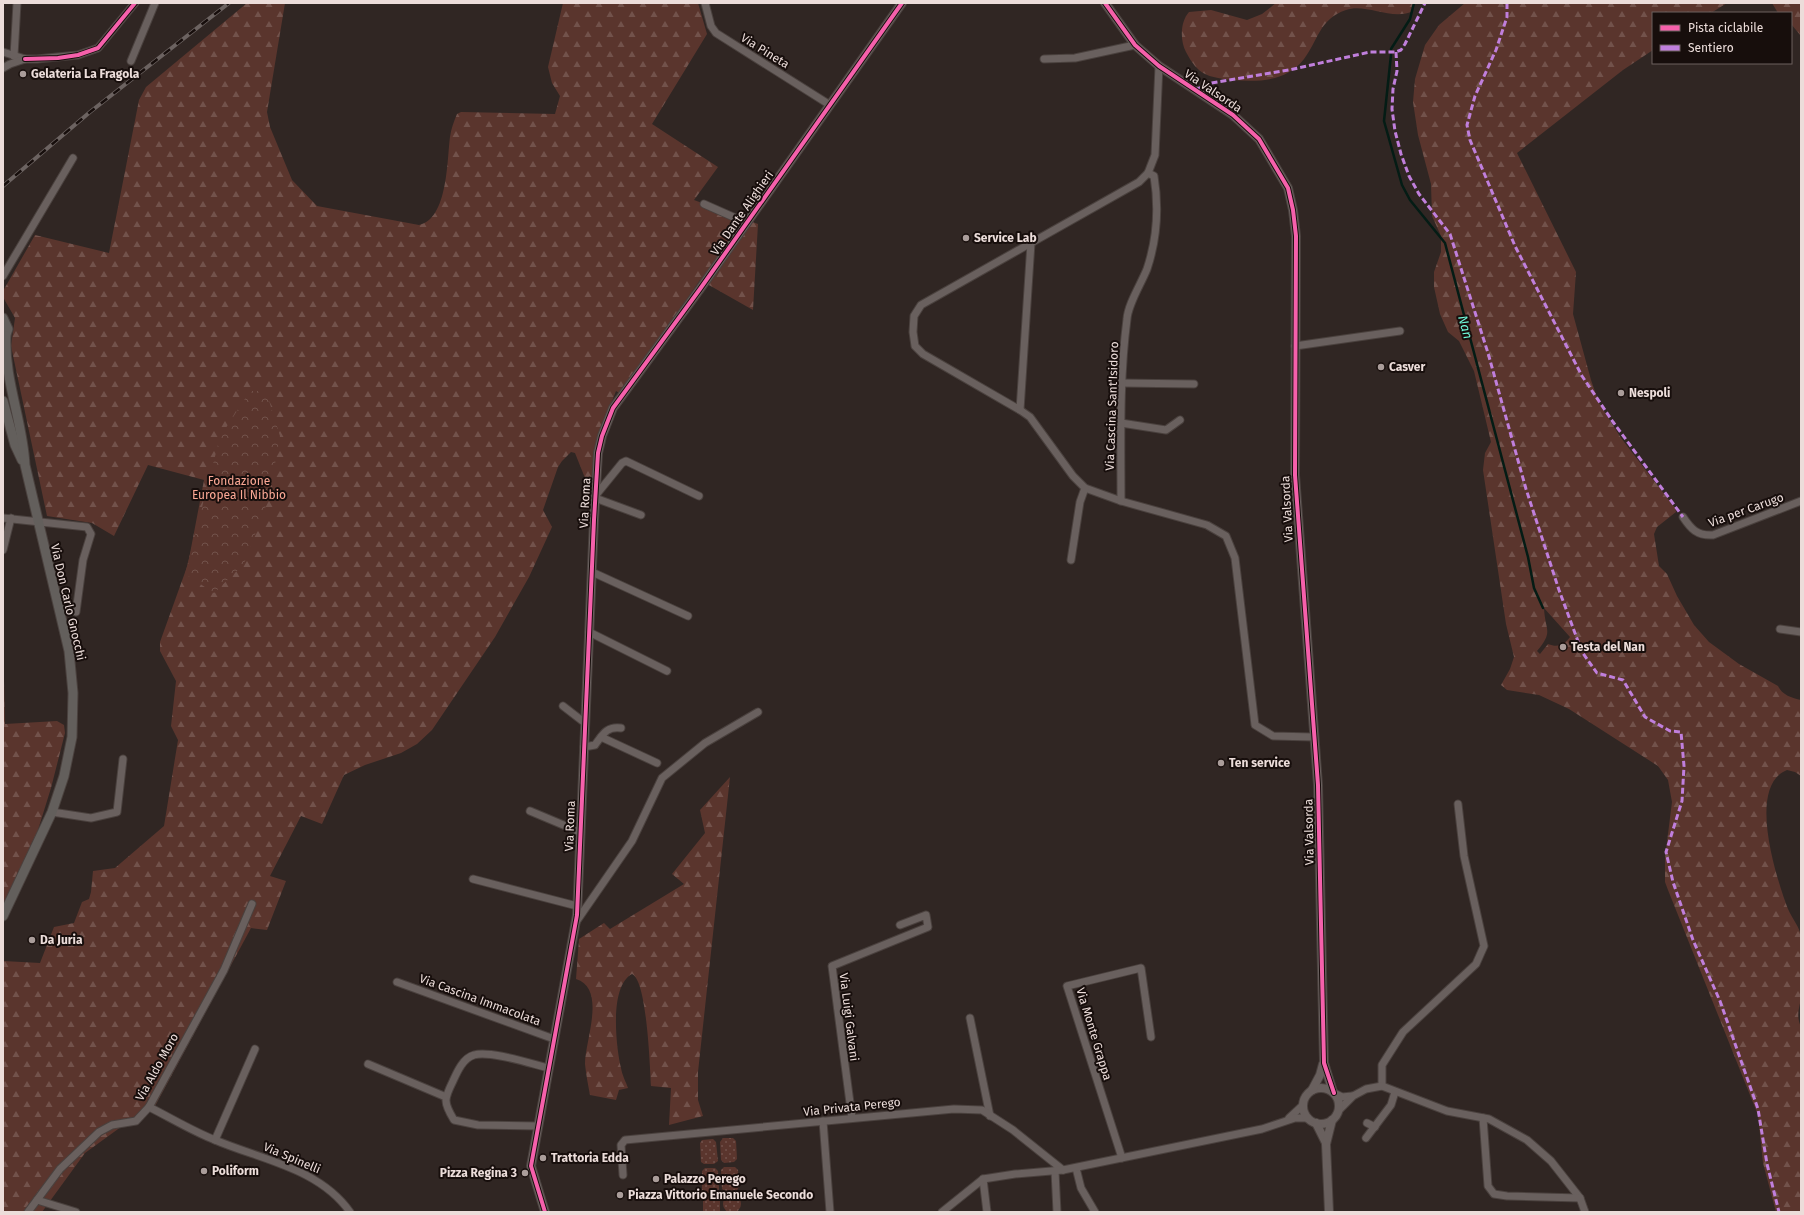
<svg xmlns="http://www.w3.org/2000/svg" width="1804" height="1215" viewBox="0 0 1804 1215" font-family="'Fira Sans',sans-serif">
<defs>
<pattern id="grass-dots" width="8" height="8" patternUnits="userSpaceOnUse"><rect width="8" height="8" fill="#5a352d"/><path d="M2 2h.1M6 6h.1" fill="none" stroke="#72524b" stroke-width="1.8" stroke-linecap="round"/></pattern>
<pattern id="forest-firs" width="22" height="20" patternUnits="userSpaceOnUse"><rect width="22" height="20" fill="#5a352d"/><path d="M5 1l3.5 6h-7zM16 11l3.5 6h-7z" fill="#72524b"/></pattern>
<pattern id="park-crowns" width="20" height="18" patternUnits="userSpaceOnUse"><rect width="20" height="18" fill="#5a352d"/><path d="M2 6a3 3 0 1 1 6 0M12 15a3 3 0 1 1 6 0" fill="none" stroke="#72524b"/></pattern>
</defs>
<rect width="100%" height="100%" fill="#302623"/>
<g fill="url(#grass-dots)">
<polygon points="723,1138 733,1138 736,1141 737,1159 734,1162 724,1163 721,1160 720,1142"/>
<polygon points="713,1139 716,1142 718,1161 714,1164 704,1164 701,1162 700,1143 702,1140"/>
<polygon points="724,1167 735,1167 738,1170 739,1187 736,1192 726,1192 722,1189 721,1170"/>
<polygon points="705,1168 715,1168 718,1171 719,1189 715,1193 706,1193 702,1190 702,1171"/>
<circle cx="732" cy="1204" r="9"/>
<polygon points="706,1196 716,1196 720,1200 720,1211 706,1212 703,1211 703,1199"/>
</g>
<g fill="url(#forest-firs)" fill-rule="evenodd">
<path d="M247 3H285L267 112 270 127 292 180 317 206 419 225C448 219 447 160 450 137 451 129 454 121 457 114L461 112 555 114 560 96 552 83 548 67 563 3H698L707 34 652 124 718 167 694 200 758 224 753 310 700 280 621 394 616 391 602 427 594 452 591 493 575 453 571 452 562 461 558 467 543 510 552 527 529 577 495 637 432 730 417 744 401 753 365 765 344 775 322 824 301 816 270 876 286 881 267 930 251 928 154 1108 125 1124 85 1153 42 1212H3V961L40 963 54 927 74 923 82 902 89 899 91 892 93 871 115 868 164 826 178 740 171 726 176 681 160 651V642L188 564 204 480 148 465 114 536 92 523 47 516 11 346 15 318 3 297V291L35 235 109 253 139 100 146 87Z"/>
<path d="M1276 3H1414L1411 12C1390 20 1365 3 1346 10 1319 19 1318 41 1304 59 1286 82 1258 82 1232 80 1207 77 1198 75 1186 52 1180 41 1180 22 1189 12L1211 10 1247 20 1262 14Z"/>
<path d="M1465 3H1727L1711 13H1653V50L1623 70 1517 153 1576 272 1573 314 1591 380 1599 403 1621 438 1675 508 1676 512 1657 527 1654 534 1659 566 1667 574 1677 596 1694 625 1709 642 1739 664 1778 686C1782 695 1792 698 1801 700V776L1795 772 1787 770C1746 786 1777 880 1788 909 1792 918 1800 928 1801 936 1803 945 1803 989 1801 998 1799 1009 1796 1016 1801 1027V1212H1776L1763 1163 1758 1115 1668 890 1665 882V858L1672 802 1668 780 1658 766 1569 709 1539 695 1507 690 1501 685 1510 669 1514 657 1506 624 1483 470 1485 453 1491 442 1474 371 1459 341 1448 332 1440 314 1434 287V272L1441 252V236L1432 216 1431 184 1418 135 1413 102 1415 79 1425 45 1439 25ZM1544 608 1570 637C1564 645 1558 648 1548 644L1540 654 1537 651C1554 631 1545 631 1544 608Z"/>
<polygon points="1772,3 1801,3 1801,36 1791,24 1791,13 1778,13"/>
<polygon points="3,637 5,724 57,721 64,725 65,733 51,788 37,833 3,909"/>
<path d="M730 777 698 1072V1100L703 1116 669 1125 671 1088 651 1086C650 1068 647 980 632 974 609 986 616 1047 621 1068 622 1075 626 1082 628 1088L619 1090 616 1100 590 1095C588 1085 586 1074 585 1064 585 1040 607 989 576 979L579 939 604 923 610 929 684 884 672 874 705 833 700 810Z"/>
</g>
<polygon fill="url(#park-crowns)" points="250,391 266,391 280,436 269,498 244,564 214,593 185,574 220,437"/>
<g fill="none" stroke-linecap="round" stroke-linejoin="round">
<g stroke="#041c15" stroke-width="2.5">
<polyline points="1391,49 1410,19 1414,3"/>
<polyline points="1391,55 1384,121 1402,185 1410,200 1445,243 1528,557 1534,588 1543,608"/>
</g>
<g stroke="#4a413e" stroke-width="9">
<g id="minor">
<polyline points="705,3 711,26 716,33 830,105"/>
<polyline points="3,52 25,59 37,59 78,55 98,48 135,3"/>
<polyline points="14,56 17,3"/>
<polyline points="1044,59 1075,58 1135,45"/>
<polyline points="131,61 155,3"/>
<polyline points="3,68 10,64 25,59"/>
<polyline points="1148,173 1139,182 921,305 914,316 913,332 915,346 923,354 1020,410 1030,417 1073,476 1085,488 1121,501 1207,525 1226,536 1235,558 1255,725 1273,736 1313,737"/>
<polyline points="704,204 747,223"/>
<polyline points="3,276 73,158"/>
<polyline points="1295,346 1400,331"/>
<polyline points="1121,383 1194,384"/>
<polyline points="1020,410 1031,243"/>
<polyline points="1121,423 1166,430 1180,420"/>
<polyline points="596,495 622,463 626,461 699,496"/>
<polyline points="595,498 641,515"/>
<path d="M1121 501C1121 441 1119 380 1127 319 1128 304 1141 284 1147 269 1157 239 1159 207 1154 176L1148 173 1155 155 1159 66"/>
<path d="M1683 517C1691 529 1697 536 1713 535L1801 501"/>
<polyline points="3,518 87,527 91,534 83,560 76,612"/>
<polyline points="3,550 11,518"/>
<polyline points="1071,560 1080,502 1085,488"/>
<polyline points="592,572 688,616"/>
<polyline points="1780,629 1801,632"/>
<polyline points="589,632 667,671"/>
<polyline points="563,706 585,723"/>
<polyline points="601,737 657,763"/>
<path d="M584 747 595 745C603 734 607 726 621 728"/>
<polyline points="530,811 580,832"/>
<polyline points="52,812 91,818 117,812 123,759"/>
<polyline points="473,879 577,906"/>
<polyline points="576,922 632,841 662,778 705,743 758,712"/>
<polyline points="397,982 554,1039"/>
<polyline points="970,1018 990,1116"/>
<polyline points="368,1064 446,1097"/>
<polyline points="1382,1086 1382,1065 1403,1032 1476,964 1484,946 1464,856 1458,804"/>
<polyline points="1334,1093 1342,1097 1352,1096"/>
<path d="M149 1107C171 1118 192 1131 215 1140 262 1160 319 1168 350 1212"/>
<polyline points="1339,1110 1353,1096 1366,1089 1382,1086 1447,1111 1489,1119 1527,1140 1551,1161 1580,1198 1585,1212"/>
<polyline points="852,1118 832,966 928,927 926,915 900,925"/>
<polyline points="1289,1118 1303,1105"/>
<polyline points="1483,1118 1488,1186 1494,1194 1507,1196 1580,1198"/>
<polyline points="823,1121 830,1212"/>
<polyline points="1367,1123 1375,1127"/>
<path d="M538 1126 478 1125 454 1120C443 1102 444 1099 453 1081 457 1072 463 1058 474 1055 489 1050 532 1064 549 1068"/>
<polyline points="1366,1138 1391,1105 1395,1092"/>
<polyline points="215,1140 255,1049"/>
<polyline points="1122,1158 1067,986 1141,968 1151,1037"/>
<polyline points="1076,1168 1081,1188 1095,1212"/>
<polyline points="1055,1171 1057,1212"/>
<polyline points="623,1175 621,1145 625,1140 954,1109 982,1110 1013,1130 1063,1170"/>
<polyline points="983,1179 987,1212"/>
<polyline points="37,1200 76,1212"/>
<polyline points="28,1212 60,1169 99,1132 112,1125 136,1121 149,1107 224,970 252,904"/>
<polyline points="942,1212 983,1179 1015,1174 1063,1170 1262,1129 1295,1118 1308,1118"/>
</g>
</g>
<g stroke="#4a413e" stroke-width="10">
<g id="tertiary">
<polyline points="1105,3 1135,45 1159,66 1233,115 1259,139 1288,188 1293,210 1296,236 1295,475 1318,785 1324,1063 1333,1092"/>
<circle cx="1321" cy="1106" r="18"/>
<polyline points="1312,1090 1320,1075 1323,1064"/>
<polyline points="1316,1123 1326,1143"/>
<polyline points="545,1212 531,1166 577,915 594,520 598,453 602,436 613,408 700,289 902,3"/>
<polyline points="1329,1212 1326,1144 1332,1120"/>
</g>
</g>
<g stroke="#4a413e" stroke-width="11">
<g id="secondary">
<polyline points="3,318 8,329 4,340"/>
<polyline points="3,401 15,445 22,460"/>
<path d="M3 916 52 812 64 776 72 737 73 693 69 651 25 465C23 422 4 380 6 336"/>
</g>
</g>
<use href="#minor" stroke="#69605e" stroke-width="7"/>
<use href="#tertiary" stroke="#69605e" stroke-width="8"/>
<use href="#secondary" stroke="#635f5c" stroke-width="9"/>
<g stroke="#6c6361" stroke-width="4">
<polyline id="rail" points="3,186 90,112 229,3"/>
</g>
<use href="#rail" stroke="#170e0c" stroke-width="2.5" stroke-dasharray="8" stroke-linecap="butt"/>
<g stroke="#c07fdc" stroke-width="3" stroke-dasharray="6 3" stroke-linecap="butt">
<polyline points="1507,3 1507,17 1496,50 1475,96 1467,125 1470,140 1515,246 1582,376 1613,422 1683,517"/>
<polyline points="1396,52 1397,71 1393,89 1392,109 1395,131 1401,154 1409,176 1419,194 1450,234 1488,353 1526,489 1559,590 1582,652 1597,673 1623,680 1645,717 1670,731 1681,732 1684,766 1682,801 1666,852 1673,882 1693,940 1720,1001 1758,1109 1767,1164 1779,1212"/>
<polyline points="1195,90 1211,83 1289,70 1370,52 1396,52 1401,50 1405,44 1425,3"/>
</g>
<g stroke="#170e0c" stroke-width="6">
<g id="cycleway">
<polyline points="1105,3 1135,45 1159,66 1233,115 1259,139 1288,188 1293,210 1296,236 1295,475 1318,785 1324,1063 1334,1093"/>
<polyline points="25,59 58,58 78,55 98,48 135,3"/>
<polyline points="545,1212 531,1166 577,915 594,520 598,453 602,436 613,408 700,289 902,3"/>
</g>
</g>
<use href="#cycleway" stroke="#f560ab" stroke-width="4"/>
</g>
<g fill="#aa9d9a" stroke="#170e0c" stroke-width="1.5">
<circle cx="23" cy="74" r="4"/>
<circle cx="966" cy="238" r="4"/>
<circle cx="1381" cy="367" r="4"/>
<circle cx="1621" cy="393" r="4"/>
<circle cx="1563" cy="647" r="4"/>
<circle cx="1221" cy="763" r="4"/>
<circle cx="32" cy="940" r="4"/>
<circle cx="543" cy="1158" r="4"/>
<circle cx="204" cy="1171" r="4"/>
<circle cx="525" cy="1173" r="4"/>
<circle cx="656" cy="1179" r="4"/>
<circle cx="620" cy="1195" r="4"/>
</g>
<g text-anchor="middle" stroke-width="4" stroke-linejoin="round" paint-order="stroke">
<g font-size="12" fill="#ecddda" stroke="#170e0c">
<text transform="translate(765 51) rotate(32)" y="4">Via Pineta</text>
<text transform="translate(1213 91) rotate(34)" y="4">Via Valsorda</text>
<text transform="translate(742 213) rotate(-55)" y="4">Via Dante Alighieri</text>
<text transform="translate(1112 406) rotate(-88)" y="4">Via Cascina Sant'Isidoro</text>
<text transform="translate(585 503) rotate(-87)" y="4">Via Roma</text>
<text transform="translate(1287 509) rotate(-93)" y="4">Via Valsorda</text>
<text transform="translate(1746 510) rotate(-20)" y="4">Via per Carugo</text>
<text transform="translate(68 602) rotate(77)" y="4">Via Don Carlo Gnocchi</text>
<text transform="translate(570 826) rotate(-88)" y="4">Via Roma</text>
<text transform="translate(1309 832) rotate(-91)" y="4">Via Valsorda</text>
<text transform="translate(480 1000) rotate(20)" y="4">Via Cascina Immacolata</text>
<text transform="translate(849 1017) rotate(83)" y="4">Via Luigi Galvani</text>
<text transform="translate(1094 1034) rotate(73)" y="4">Via Monte Grappa</text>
<text transform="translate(157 1067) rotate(-61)" y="4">Via Aldo Moro</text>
<text transform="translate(852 1107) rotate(-6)" y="4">Via Privata Perego</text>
<text transform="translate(292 1158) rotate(23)" y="4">Via Spinelli</text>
</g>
<g font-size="12" font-weight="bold" fill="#ecddda" stroke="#170e0c" text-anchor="start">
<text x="31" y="78">Gelateria La Fragola</text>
<text x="974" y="242">Service Lab</text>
<text x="1389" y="371">Casver</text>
<text x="1629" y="397">Nespoli</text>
<text x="1571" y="651">Testa del Nan</text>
<text x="1229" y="767">Ten service</text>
<text x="40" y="944">Da Juria</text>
<text x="551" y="1162">Trattoria Edda</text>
<text x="212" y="1175">Poliform</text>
<text x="517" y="1177" text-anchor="end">Pizza Regina 3</text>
<text x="664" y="1183">Palazzo Perego</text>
<text x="628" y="1199">Piazza Vittorio Emanuele Secondo</text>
</g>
<g font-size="12" fill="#fba895" stroke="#170e0c">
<text x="239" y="485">Fondazione<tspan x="239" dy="14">Europea Il Nibbio</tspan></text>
</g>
<g font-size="13" font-style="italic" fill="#70fada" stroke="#170e0c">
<text transform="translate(1466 327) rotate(75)" y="5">Nan</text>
</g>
</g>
<rect width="1804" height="1215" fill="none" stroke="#ecddda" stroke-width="8"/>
<rect x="1652" y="12" width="140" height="52" fill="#170e0c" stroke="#6c615e"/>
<rect x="1660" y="25" width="20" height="6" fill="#f560ab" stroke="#6c615e"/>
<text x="1688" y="32" font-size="12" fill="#ecddda">Pista ciclabile</text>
<rect x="1660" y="45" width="20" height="6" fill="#c07fdc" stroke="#6c615e"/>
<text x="1688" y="52" font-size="12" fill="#ecddda">Sentiero</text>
</svg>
